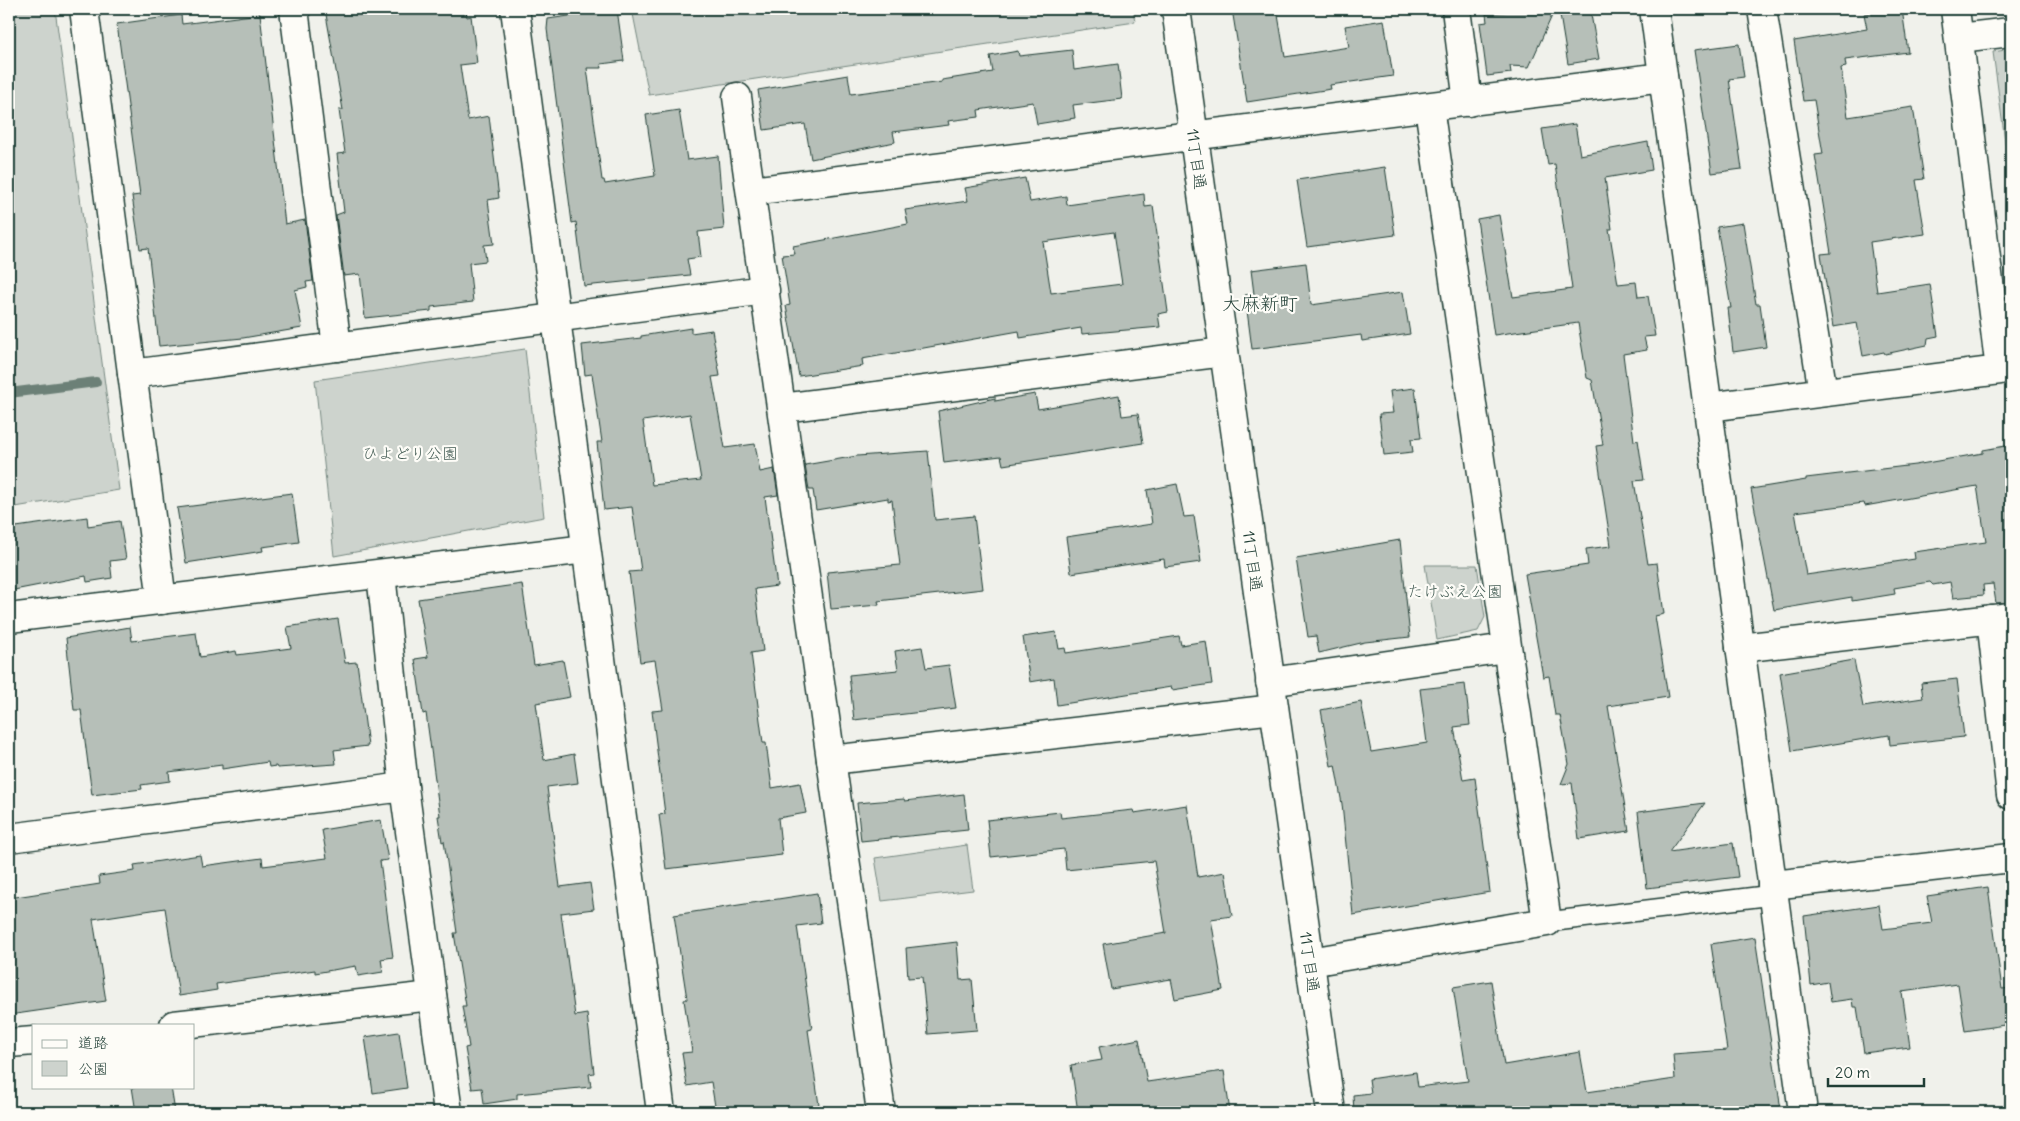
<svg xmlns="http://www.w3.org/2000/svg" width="2020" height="1121" viewBox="0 0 2020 1121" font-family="Delius,'Klee One',sans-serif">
<rect width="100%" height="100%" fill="#f0f1eb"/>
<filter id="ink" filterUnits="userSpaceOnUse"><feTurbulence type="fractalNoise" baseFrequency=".02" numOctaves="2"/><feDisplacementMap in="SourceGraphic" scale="10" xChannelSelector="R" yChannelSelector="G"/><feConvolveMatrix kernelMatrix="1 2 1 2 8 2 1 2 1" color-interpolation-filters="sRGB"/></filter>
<g filter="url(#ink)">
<g fill="#cdd3cd" stroke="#768880">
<polygon points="9,9 55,9 119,490 9,508"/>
<polygon points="632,9 1133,9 1135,22 649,95"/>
<polygon points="2011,49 2011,186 1993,52"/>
<polygon points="525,349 544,517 334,556 315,380"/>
<polygon points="1425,565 1477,565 1485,617 1478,631 1437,640"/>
<polygon points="967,845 973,890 882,901 875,858"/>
</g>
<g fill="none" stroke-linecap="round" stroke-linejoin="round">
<polyline stroke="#6c8077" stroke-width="10" points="9,393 96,382"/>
</g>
<g fill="#b6bfb8" stroke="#1f3d34" fill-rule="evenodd">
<polygon points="325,9 465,9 467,17 471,16 477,63 460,65 468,120 489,116 499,198 488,200 494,244 484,245 486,261 469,263 473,302 431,307 431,311 365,318 360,274 344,276 336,215 344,212 337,154 345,153 339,110 343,110"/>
<polygon points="617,9 624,61 601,64 602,68 587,68 602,180 604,180 605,184 655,176 646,115 679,110 687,160 718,156 724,229 698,232 701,257 687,259 690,275 584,286 576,222 572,223 547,29 548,19"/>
<polygon points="1232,9 1277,9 1285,57 1349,47 1345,26 1384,20 1393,76 1330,85 1331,89 1247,102"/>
<polygon points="1529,9 1555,9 1529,67 1510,66 1511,73 1487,76 1480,23 1487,22 1486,14"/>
<polygon points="1559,9 1590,9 1599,59 1568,64"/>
<polygon points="1902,9 1908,52 1845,60 1846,67 1841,68 1848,117 1913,107 1924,179 1916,180 1925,234 1870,242 1877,292 1930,284 1938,336 1928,338 1927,345 1885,354 1884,352 1863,356 1857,323 1833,327 1821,254 1831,253 1815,155 1823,154 1814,100 1803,101 1794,41 1867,29 1864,14"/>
<polygon points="260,14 285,224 305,220 313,281 306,282 307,287 295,290 302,328 243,338 159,346 148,248 140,249 132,196 140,195 117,24 181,15 182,24"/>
<polygon points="1739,44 1744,77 1729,79 1742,169 1712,173 1694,50"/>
<polygon points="1072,50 1074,70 1118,64 1122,99 1073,105 1075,118 1037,124 1033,102 978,110 979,117 948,121 949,125 893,132 895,142 811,159 805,124 764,130 758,90 848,75 851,94 942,82 942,80 993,72 990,56 1018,51 1019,56"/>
<polygon points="1575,124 1580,155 1648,142 1652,170 1605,178 1612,229 1609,229 1618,284 1636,282 1638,297 1648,296 1655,336 1644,337 1647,350 1623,354 1634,441 1638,440 1644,480 1634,481 1648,564 1657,563 1664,614 1655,616 1668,697 1608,706 1629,831 1579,839 1572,783 1561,784 1569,764 1560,715 1555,715 1549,676 1543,677 1525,574 1588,565 1586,549 1611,546 1596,446 1603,445 1592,380 1587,378 1578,323 1494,335 1477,219 1499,215 1513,297 1572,289 1555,164 1548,165 1542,129"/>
<polygon points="1385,167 1395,235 1307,247 1297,180"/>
<path d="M1025 178 1030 202 1066 196 1067 205 1144 194 1145 207 1153 206 1168 312 1158 314 1160 327 1082 334 1081 328 1020 338 1019 331 862 359 863 366 799 376 786 306 790 305 782 255 795 254 793 246 908 224 905 210 968 201 965 188ZM1114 232 1122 284 1051 293 1043 242Z"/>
<polygon points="1743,223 1756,304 1760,304 1766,347 1733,352 1728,308 1731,308 1717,227"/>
<polygon points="1306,263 1311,305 1403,292 1410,334 1362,341 1361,335 1252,349 1245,295 1254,294 1251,270"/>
<path d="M691 328V333L712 330 720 376 712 377 725 448 755 444 760 472 774 469 778 495 765 497 777 586 755 589 763 651 751 653 763 743H766L772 788 800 783 806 813 778 818 782 855 666 869 659 815 665 814 652 711 663 710 655 660 640 662 629 572 641 571 632 507 604 510 597 442H602L592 374 585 375 582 345 641 338V336ZM690 414 701 480 652 485 643 421Z"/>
<polygon points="1415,388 1421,438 1411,439 1413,452 1384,455 1379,414 1393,413 1390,391"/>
<polygon points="1035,394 1038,409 1119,395 1122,416 1138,414 1143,443 1003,465 1001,456 944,463 938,411 995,398 995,401"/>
<path d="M2011 445V602L1996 603 1993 584 1983 585 1984 595 1953 598 1950 582 1933 585 1930 582 1894 588 1895 594 1852 601V597L1774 610 1751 489 1806 480V478L1915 465 1983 453V450ZM1977 486 1986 542 1914 552 1915 559 1806 575 1795 512 1864 503 1865 506Z"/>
<polygon points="928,451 935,520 974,516 983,589 878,601 879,605 831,609 827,572 900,565 892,500 888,501 888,498 816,510 813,490 809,490 805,465 857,456"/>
<polygon points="1177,484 1184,517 1194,516 1201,562 1165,567 1164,559 1071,573 1066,537 1152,524 1147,490"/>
<polygon points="292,493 299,542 262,547 263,551 186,563 177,508"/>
<polygon points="87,517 88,526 120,521 126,559 110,561 112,578 87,582 86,576 9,591 9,528"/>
<polygon points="1400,540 1410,637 1365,642 1319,653 1316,636 1308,637 1296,558"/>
<polygon points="522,584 534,665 563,660 570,697 536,703 544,760 574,754 578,783 547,787 560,887 590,883 594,909 561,913 575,1016 587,1014 594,1073 589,1074 591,1087 517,1094 517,1099 484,1104 482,1088 472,1089 465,1048 469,1047 462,1006 466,1006 454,933 457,933 444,841 442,842 438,816 440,816 426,713 423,714 415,659 428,657 418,599"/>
<polygon points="338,619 345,663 357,662 368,746 334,750 336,764 277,768 276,766 269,767 268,762 222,769 222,765 169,772 170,781 141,785 142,789 92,795 81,710 74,710 66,638 130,627 132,641 196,633 200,657 236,651 237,655 291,648 287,627"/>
<polygon points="1056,632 1059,649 1065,648 1066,653 1179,636 1181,645 1206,641 1212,684 1172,690 1171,687 1057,705 1054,678 1030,682 1023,637"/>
<polygon points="922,647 926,668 949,665 956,708 854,720 849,675 898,670 895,651"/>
<polygon points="1854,660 1863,707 1923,698 1921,683 1957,679 1964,737 1890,745 1889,735 1792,751 1780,673"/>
<polygon points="1465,684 1470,725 1454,727 1463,780 1475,778 1490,892 1353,915 1342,804 1335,765 1331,766 1321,710 1361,702 1371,752 1427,743 1420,689"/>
<polygon points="964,794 968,830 861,841 857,803 904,799 905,801"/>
<polygon points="1705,803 1669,852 1733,843 1738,877 1647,888 1638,812"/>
<polygon points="1187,805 1198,877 1225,872 1232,916 1211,919 1223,990 1175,999 1171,979 1111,989 1103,944 1166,933 1154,861 1066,870 1064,849 991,857 987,820 1060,812 1061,818 1133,810 1134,813"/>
<polygon points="381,820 388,860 380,861 393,957 381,959 383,972 358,976 356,966 315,973 315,970 216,984 217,990 179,996 165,908 93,919 106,1001 9,1015 9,898 100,884 99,876 135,871 134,865 200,855 202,866 262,858 263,866 327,858 322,830"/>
<polygon points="1988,887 2002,989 2011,988 2011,1024 1965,1031 1958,984 1902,992 1910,1047 1864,1053 1857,1007 1853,1007 1852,999 1831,1002 1828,982 1811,985 1804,916 1879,905 1883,929 1932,923 1927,896"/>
<polygon points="817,893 821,923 797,926 812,1029 808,1030 820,1112 716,1112 711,1082 687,1086 682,1053 692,1052 684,1000 687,999 674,915"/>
<polygon points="1755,937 1781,1110 1767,1112 1354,1112 1353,1095 1371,1093 1369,1079 1416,1072 1418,1087 1468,1081 1453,987 1491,981 1504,1065 1580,1052 1587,1092 1675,1079 1673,1054 1727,1050 1711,944"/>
<polygon points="957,942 960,980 972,979 977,1030 928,1034 922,977 908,978 906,948"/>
<polygon points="399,1032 407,1088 373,1093 365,1037"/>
<polygon points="1139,1039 1147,1082 1224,1071 1230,1112 1078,1112 1071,1065 1102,1060 1099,1047"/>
<polygon points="132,1087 171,1087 175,1112 136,1112"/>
</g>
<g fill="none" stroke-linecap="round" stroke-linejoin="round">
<g stroke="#1f3d34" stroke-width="22">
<polyline id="lane" points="1547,922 1773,895"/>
</g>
<g stroke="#1f3d34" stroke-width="31">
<g id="street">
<polyline points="84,9 162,600"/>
<polyline points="294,9 337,347"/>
<polyline points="515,9 661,1112"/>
<polyline points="1456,9 1468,102"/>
<polyline points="1654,9 1803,1112"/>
<polyline points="1762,9 1823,392"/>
<polyline points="1959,38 2011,32"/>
<polyline points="737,97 881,1112"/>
<polyline points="751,191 1663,77"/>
<polyline points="132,374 765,290"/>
<polyline points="1708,407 2000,370 1955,9"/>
<polyline points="782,408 1224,352"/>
<polyline points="381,574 404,787 448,1112"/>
<polyline points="9,618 586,549"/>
<polyline points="1991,619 2011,795"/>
<polyline points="1740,648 2011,617"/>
<polyline points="1270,682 1506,648"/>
<polyline points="831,760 1274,709"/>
<polyline points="9,838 404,787"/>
<polyline points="1772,885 2011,858"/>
<polyline points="1310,962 1547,922 1429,107"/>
<polyline points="174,1025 432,996"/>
<polyline points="9,1043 34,1041"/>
</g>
</g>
<g stroke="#1f3d34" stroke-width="31">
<polyline id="secondary" points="1176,9 1331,1112"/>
</g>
<use href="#lane" stroke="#fdfcf7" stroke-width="19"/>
<use href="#street" stroke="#fdfcf7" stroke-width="28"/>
<use href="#secondary" stroke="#fdfcf7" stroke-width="28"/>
</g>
</g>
<g text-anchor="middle" stroke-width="4.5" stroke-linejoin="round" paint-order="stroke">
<g font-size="16" fill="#1f3d34" stroke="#fdfcf7">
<text transform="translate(1197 159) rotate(82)" y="6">11丁目通</text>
<text transform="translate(1253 561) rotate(82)" y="6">11丁目通</text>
<text transform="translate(1310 962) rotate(82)" y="6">11丁目通</text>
</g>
<g font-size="16" fill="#425b53" stroke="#fdfcf7">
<text x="410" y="459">ひよどり公園</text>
<text x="1455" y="597">たけぶえ公園</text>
</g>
<g font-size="19" fill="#1f3d34" stroke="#fdfcf7">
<text x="1260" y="310">大麻新町</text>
</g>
</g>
<rect width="2020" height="1121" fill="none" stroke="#fdfcf7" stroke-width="30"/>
<rect x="15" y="15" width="1990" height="1091" fill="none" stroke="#1f3d34" stroke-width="2" filter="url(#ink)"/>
<rect x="32" y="1024" width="162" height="65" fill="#fdfcf7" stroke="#a4b0a9"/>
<rect x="42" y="1040" width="25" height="8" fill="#fdfcf7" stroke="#a4b0a9"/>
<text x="78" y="1048" font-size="15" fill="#1f3d34">道路</text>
<rect x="42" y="1061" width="25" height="15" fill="#cdd3cd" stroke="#a4b0a9"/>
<text x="78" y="1074" font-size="15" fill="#1f3d34">公園</text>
<path d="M1828 1078v8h96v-8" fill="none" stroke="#1f3d34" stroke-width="2.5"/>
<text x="1835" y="1078" font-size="15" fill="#1f3d34" stroke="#fdfcf7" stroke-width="4" paint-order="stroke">20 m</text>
</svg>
